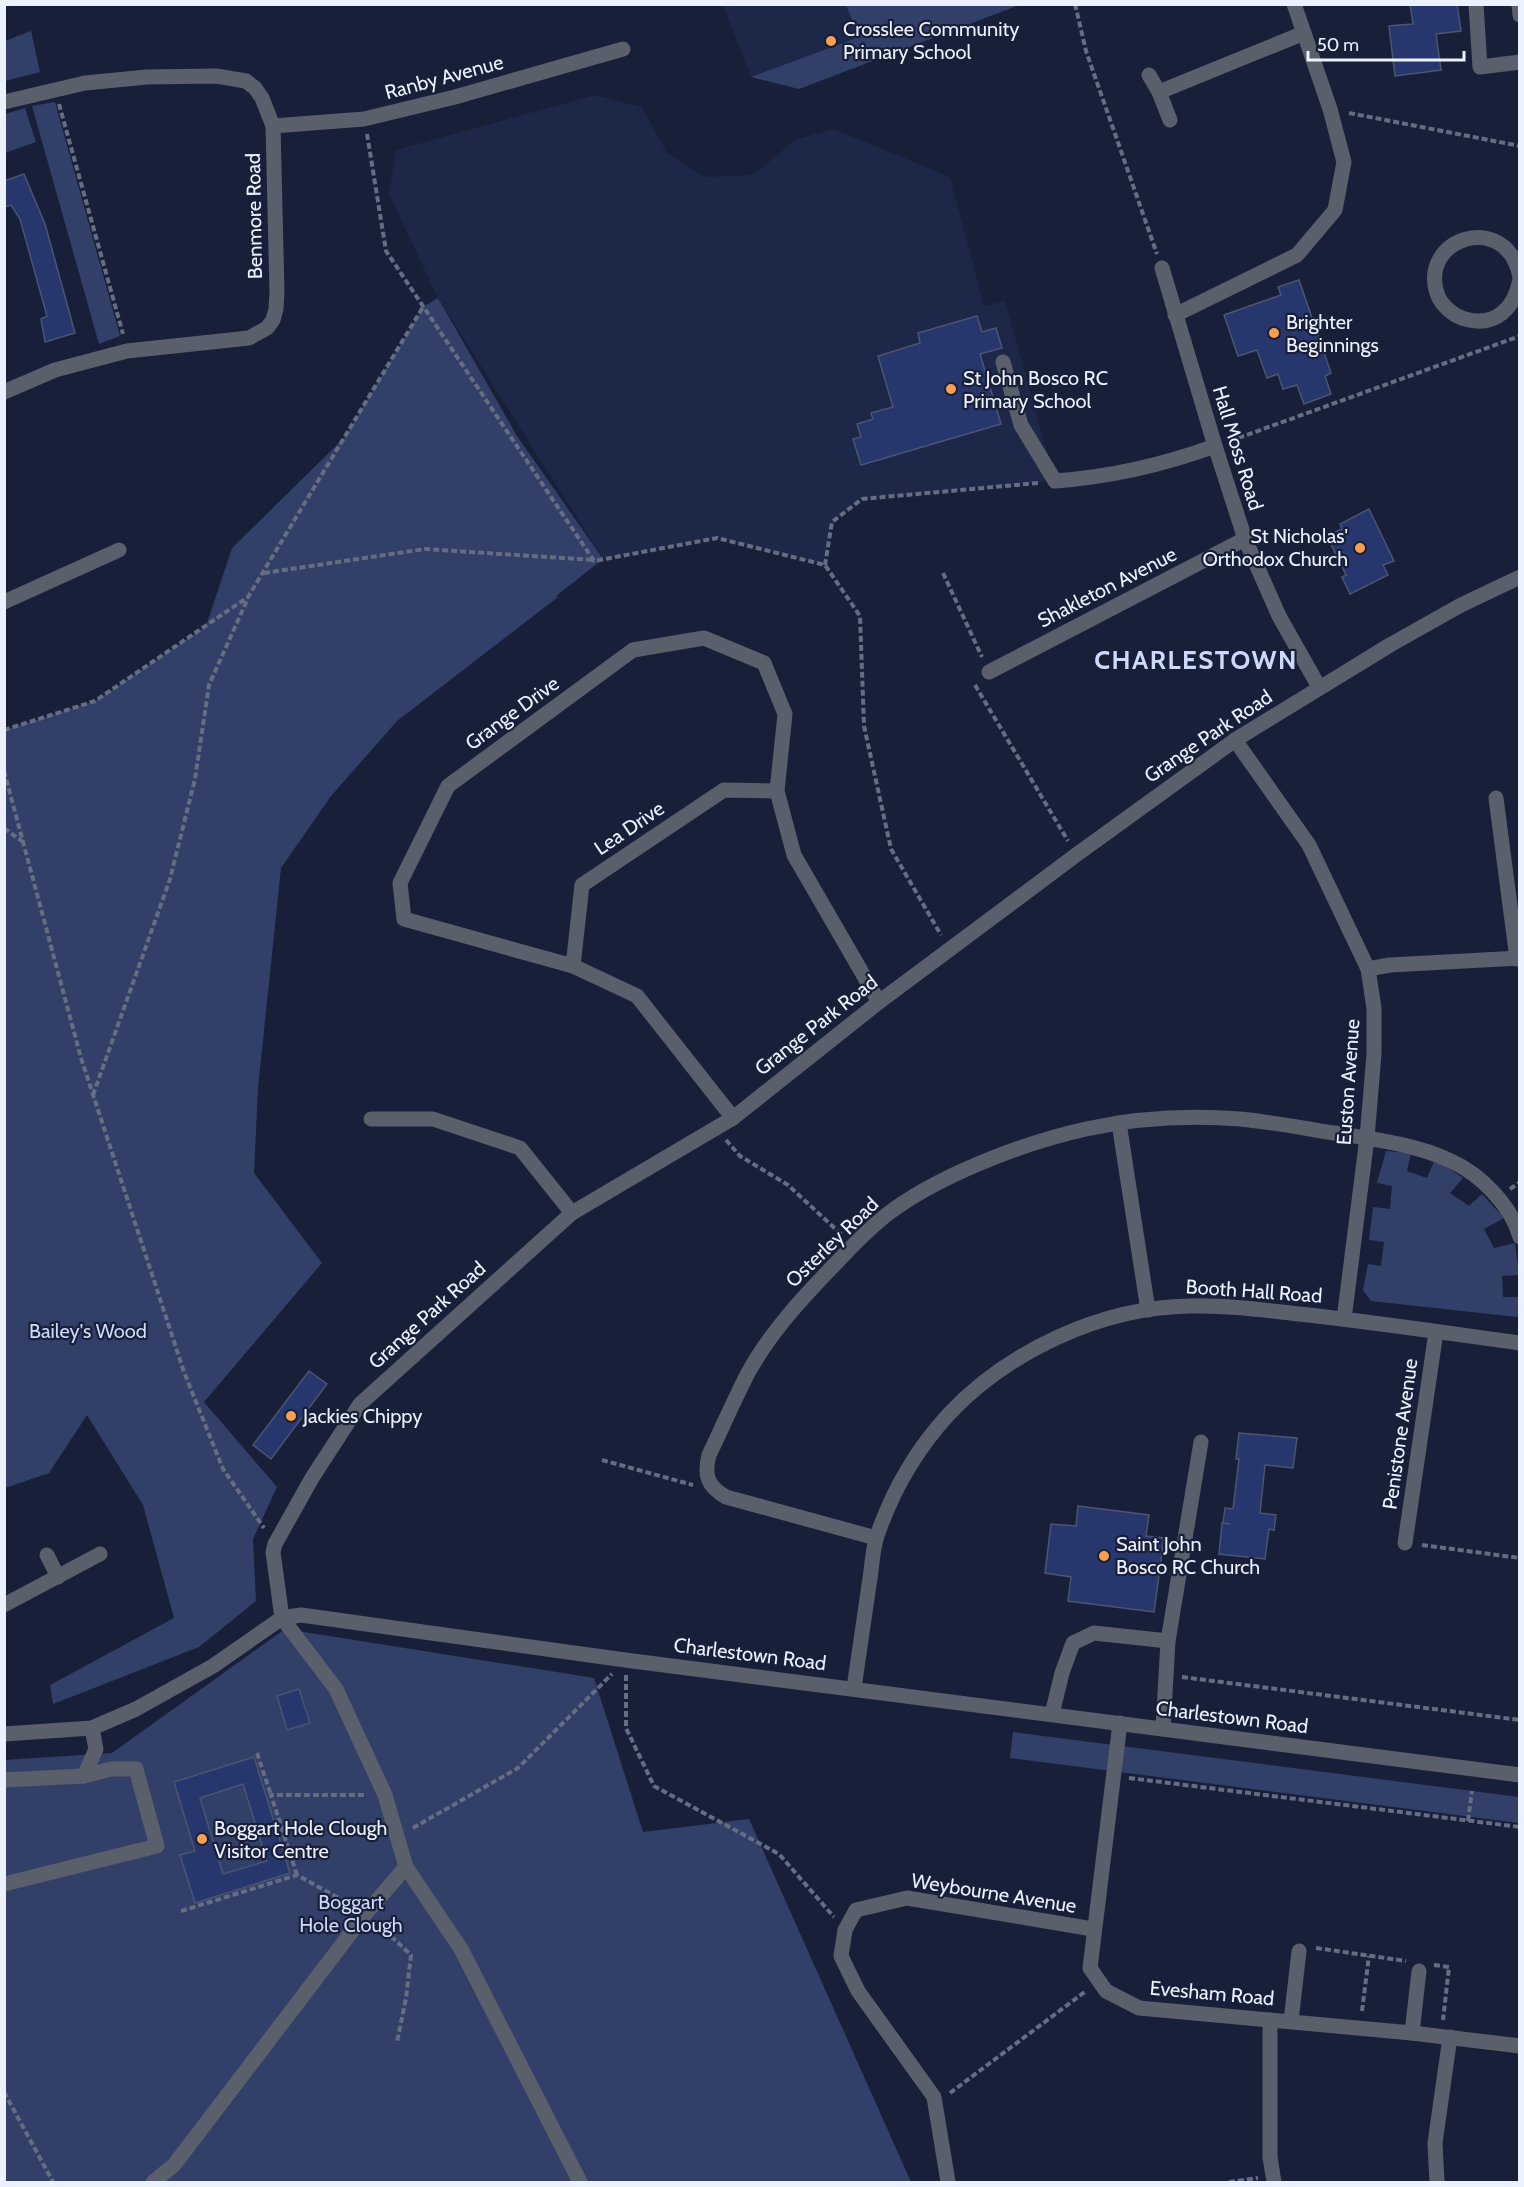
<svg xmlns="http://www.w3.org/2000/svg" width="1524" height="2187" viewBox="0 0 1524 2187" font-family="Cabin,sans-serif">
<rect width="100%" height="100%" fill="#182039"/>
<g fill="#1d2747">
<polygon points="723,5 1019,5 799,89 751,77"/>
<polygon points="595,95 642,107 667,153 705,177 753,175 795,140 834,129 950,177 984,306 1005,301 1055,481 862,499 832,523 825,565 717,538 603,559 438,298 389,194 396,150"/>
</g>
<g fill="#323f69">
<polygon points="846,5 1019,5 799,89 751,77 859,37"/>
<polygon points="31,31 40,72 5,81 5,41"/>
<polygon points="55,102 120,336 99,344 32,106"/>
<polygon points="25,108 36,142 5,153 5,114"/>
<polygon points="438,298 517,436 603,559 556,596 558,597 397,721 331,796 281,868 258,1088 254,1173 322,1263 204,1402 277,1487 253,1539 256,1601 199,1647 53,1704 50,1685 174,1618 143,1505 87,1415 49,1473 5,1488 5,730 95,701 206,626 232,548 344,438 423,307"/>
<polygon points="1386,1151 1411,1153 1407,1171 1427,1178 1435,1159 1463,1178 1450,1193 1469,1206 1482,1194 1504,1218 1484,1229 1494,1248 1515,1243 1519,1275 1502,1276 1503,1297 1519,1297 1519,1315 1517,1317 1371,1301 1363,1290 1368,1264 1381,1266 1384,1242 1369,1240 1373,1207 1390,1209 1392,1186 1377,1183"/>
<polygon points="285,1629 594,1678 643,1832 749,1819 911,2182 5,2182 5,1760 112,1753"/>
<polygon points="1013,1732 1519,1797 1519,1823 1010,1758"/>
</g>
<g fill="#27366c" stroke="#4b5573" stroke-width="1.5" fill-rule="evenodd">
<polygon points="1410,4 1457,4 1461,31 1436,34 1441,70 1395,76 1389,26 1413,24"/>
<polygon points="24,174 45,224 75,333 45,342 41,319 47,316 20,219 11,205 4,207 4,181"/>
<polygon points="1299,280 1331,373 1325,376 1331,394 1304,404 1297,385 1283,389 1278,374 1267,378 1257,350 1238,356 1224,315 1281,295 1278,287"/>
<polygon points="977,316 982,332 996,328 1002,348 980,354 1001,424 861,465 853,439 861,437 857,424 873,419 871,413 893,407 878,356 920,343 918,333"/>
<polygon points="1369,509 1394,561 1383,565 1388,575 1350,594 1342,577 1346,575 1327,536 1342,529 1340,524"/>
<polygon points="309,1371 327,1384 271,1459 253,1445"/>
<polygon points="1239,1433 1297,1438 1293,1468 1265,1465 1260,1513 1276,1515 1274,1530 1269,1529 1265,1559 1219,1554 1222,1523 1231,1524 1223,1523 1225,1508 1233,1509 1239,1459 1236,1459"/>
<polygon points="1078,1506 1149,1515 1146,1536 1164,1538 1154,1612 1068,1601 1071,1577 1045,1573 1051,1524 1076,1526"/>
<polygon points="299,1689 310,1723 287,1730 277,1696"/>
<path d="M254 1757 290 1873 195 1903 180 1855 195 1851 174 1782ZM243 1784 267 1861 223 1874 200 1798Z"/>
</g>
<g fill="none" stroke-linecap="round" stroke-linejoin="round">
<g stroke="#656d82" stroke-width="4" stroke-dasharray="6 3" stroke-linecap="butt">
<polyline points="1075,4 1086,51 1157,254"/>
<polyline points="59,104 123,334"/>
<polyline points="1349,113 1520,146"/>
<polyline points="367,134 386,251 594,561 717,538 825,565 860,616 864,726 891,849 941,935"/>
<polyline points="1230,441 1520,336"/>
<polyline points="825,565 832,522 862,499 1038,483"/>
<polyline points="264,573 425,549 593,560"/>
<polyline points="943,573 982,657"/>
<polyline points="975,685 1068,841"/>
<polyline points="4,730 95,701 248,597 423,307"/>
<polyline points="4,771 81,1058 184,1372 223,1469 264,1528"/>
<polyline points="4,828 23,842"/>
<polyline points="93,1095 170,879 195,779 209,685 248,598"/>
<polyline points="726,1140 740,1156 788,1185 842,1235"/>
<polyline points="1510,1189 1520,1182"/>
<polyline points="602,1460 693,1485"/>
<polyline points="1422,1545 1520,1558"/>
<polyline points="626,1675 626,1728 654,1786 779,1854 834,1917"/>
<polyline points="1182,1677 1520,1720"/>
<polyline points="257,1753 271,1795"/>
<polyline points="1129,1778 1520,1827"/>
<polyline points="1468,1821 1472,1791"/>
<polyline points="413,1828 518,1768 612,1674"/>
<polyline points="297,1875 271,1795 367,1795"/>
<polyline points="181,1911 297,1875 353,1906"/>
<polyline points="378,1924 411,1955 406,1998 397,2042"/>
<polyline points="1316,1948 1406,1961"/>
<polyline points="1434,1965 1449,1967 1443,2020"/>
<polyline points="1362,2011 1369,1956"/>
<polyline points="4,2092 53,2182"/>
<polyline points="950,2093 1086,1991"/>
<polyline points="1229,2182 1258,2178"/>
</g>
<g stroke="#5a5f6c" stroke-width="15">
<polyline points="1476,4 1480,67 1520,62"/>
<polyline points="1519,4 1520,15"/>
<polyline points="1149,75 1159,92 1170,120"/>
<polyline points="1159,92 1304,33"/>
<polyline points="4,102 85,83 147,77 216,76 246,81 255,88 262,98 273,126 277,292 276,309 273,320 267,328 249,338 127,351 55,370 4,392"/>
<polyline points="273,126 364,119 455,97 623,49"/>
<polyline points="1162,268 1215,446 1245,539 1279,616 1319,687"/>
<path d="M1520 277C1507 209 1416 238 1438 296 1443 307 1454 316 1465 319 1496 328 1515 307 1520 279"/>
<polyline points="1175,315 1297,255 1335,210 1344,162 1330,109 1294,4"/>
<path d="M1003 362 1021 425 1055 481C1109 477 1163 465 1215 446"/>
<polyline points="4,602 119,550"/>
<polyline points="989,672 1245,539"/>
<polyline points="1235,740 1309,845 1368,969 1374,1008 1374,1054 1367,1138 1344,1319"/>
<polyline points="1496,798 1517,959"/>
<polyline points="573,966 582,885 724,790 777,791"/>
<polyline points="1368,969 1390,965 1520,958"/>
<polyline points="733,1118 637,996 573,966 404,919 400,883 448,786 633,650 704,638 764,663 785,714 777,791 794,855 879,1002"/>
<polyline points="371,1119 433,1119 520,1148 572,1213"/>
<polyline points="1119,1123 1148,1310"/>
<path d="M876 1538 726 1497C707 1486 704 1475 709 1455 722 1428 734 1400 748 1373 771 1331 805 1295 838 1261 853 1245 869 1229 885 1216 936 1176 1023 1143 1086 1129 1136 1118 1189 1115 1240 1119 1272 1122 1303 1128 1334 1133 1373 1139 1415 1144 1451 1161 1480 1174 1511 1205 1520 1237"/>
<polyline points="1405,1543 1436,1332"/>
<polyline points="47,1555 58,1577"/>
<polyline points="4,1605 100,1554"/>
<path d="M854 1688C859 1654 864 1620 869 1585 872 1569 872 1551 877 1536 892 1492 917 1449 948 1415 1008 1351 1102 1307 1190 1306 1227 1305 1263 1310 1299 1314 1373 1322 1446 1333 1520 1343"/>
<polyline points="1052,1714 1062,1673 1073,1643 1094,1633 1168,1641"/>
<polyline points="1120,1723 1090,1968 1106,1991 1139,2008 1412,2033 1520,2046"/>
<polyline points="1163,1729 1168,1641 1201,1442"/>
<polyline points="4,1734 92,1728 136,1709 213,1666 282,1618 301,1615 625,1660 1520,1775"/>
<polyline points="4,1780 84,1776 96,1749 92,1728"/>
<polyline points="4,1884 157,1846 136,1769 111,1769 84,1776"/>
<polyline points="1270,2020 1270,2157 1274,2182"/>
<polyline points="1291,2021 1299,1951"/>
<polyline points="1412,2033 1419,1971"/>
<polyline points="153,2182 174,2165 366,1913 406,1867"/>
<polyline points="580,2182 461,1949 406,1867 385,1795 336,1689 282,1618 273,1552 275,1544 312,1478 360,1404 572,1213 733,1118 879,1002 1076,855 1235,740 1390,645 1461,605 1520,577"/>
<polyline points="948,2182 934,2097 858,1991 841,1956 845,1930 856,1910 907,1898 1093,1929"/>
<polyline points="1437,2182 1435,2143 1450,2037"/>
</g>
</g>
<g fill="#fa9f4f" stroke="#182039" stroke-width="2">
<circle cx="831" cy="41" r="6"/>
<circle cx="1274" cy="333" r="6"/>
<circle cx="951" cy="389" r="6"/>
<circle cx="1360" cy="548" r="6"/>
<circle cx="291" cy="1416" r="6"/>
<circle cx="1104" cy="1556" r="6"/>
<circle cx="202" cy="1839" r="6"/>
</g>
<g text-anchor="middle" stroke-width="4.5" stroke-linejoin="round" paint-order="stroke">
<g font-size="20" fill="#ebf1ff" stroke="#182039" text-anchor="start">
<text x="843" y="36">Crosslee Community<tspan x="843" dy="23">Primary School</tspan></text>
<text x="1286" y="329">Brighter<tspan x="1286" dy="23">Beginnings</tspan></text>
<text x="963" y="385">St John Bosco RC<tspan x="963" dy="23">Primary School</tspan></text>
<text x="1348" y="543" text-anchor="end">St Nicholas'<tspan x="1348" dy="23">Orthodox Church</tspan></text>
<text x="303" y="1423">Jackies Chippy</text>
<text x="1116" y="1551">Saint John<tspan x="1116" dy="23">Bosco RC Church</tspan></text>
<text x="214" y="1835">Boggart Hole Clough<tspan x="214" dy="23">Visitor Centre</tspan></text>
</g>
<g font-size="20" fill="#ebf1ff" stroke="#182039">
<text transform="translate(444 77) rotate(-15)" y="7">Ranby Avenue</text>
<text transform="translate(254 216) rotate(-91)" y="7">Benmore Road</text>
<text transform="translate(1238 448) rotate(73)" y="7">Hall Moss Road</text>
<text transform="translate(1107 587) rotate(-27)" y="7">Shakleton Avenue</text>
<text transform="translate(512 713) rotate(-36)" y="7">Grange Drive</text>
<text transform="translate(1208 736) rotate(-34)" y="7">Grange Park Road</text>
<text transform="translate(629 828) rotate(-34)" y="7">Lea Drive</text>
<text transform="translate(816 1025) rotate(-38)" y="7">Grange Park Road</text>
<text transform="translate(1348 1082) rotate(-86)" y="7">Euston Avenue</text>
<text transform="translate(832 1242) rotate(-44)" y="7">Osterley Road</text>
<text transform="translate(1254 1291) rotate(4)" y="7">Booth Hall Road</text>
<text transform="translate(427 1315) rotate(-42)" y="7">Grange Park Road</text>
<text transform="translate(1400 1434) rotate(-82)" y="7">Penistone Avenue</text>
<text transform="translate(750 1654) rotate(7)" y="7">Charlestown Road</text>
<text transform="translate(1232 1717) rotate(7)" y="7">Charlestown Road</text>
<text transform="translate(994 1893) rotate(9)" y="7">Weybourne Avenue</text>
<text transform="translate(1212 1993) rotate(5)" y="7">Evesham Road</text>
</g>
<g font-size="20" fill="#ccd9fb" stroke="#182039">
<text x="88" y="1338">Bailey's Wood</text>
<text x="351" y="1909">Boggart<tspan x="351" dy="23">Hole Clough</tspan></text>
</g>
<g font-size="26" font-weight="bold" letter-spacing="1.5" fill="#ccd9fb" stroke="#182039">
<text x="1196" y="669">CHARLESTOWN</text>
</g>
</g>
<rect width="1524" height="2187" fill="none" stroke="#ebf1ff" stroke-width="12"/>
<path d="M1308 51v9h156v-9" fill="none" stroke="#ebf1ff" stroke-width="3"/>
<text x="1317" y="51" font-size="18" fill="#ebf1ff" stroke="#182039" stroke-width="4.5" paint-order="stroke">50 m</text>
</svg>
